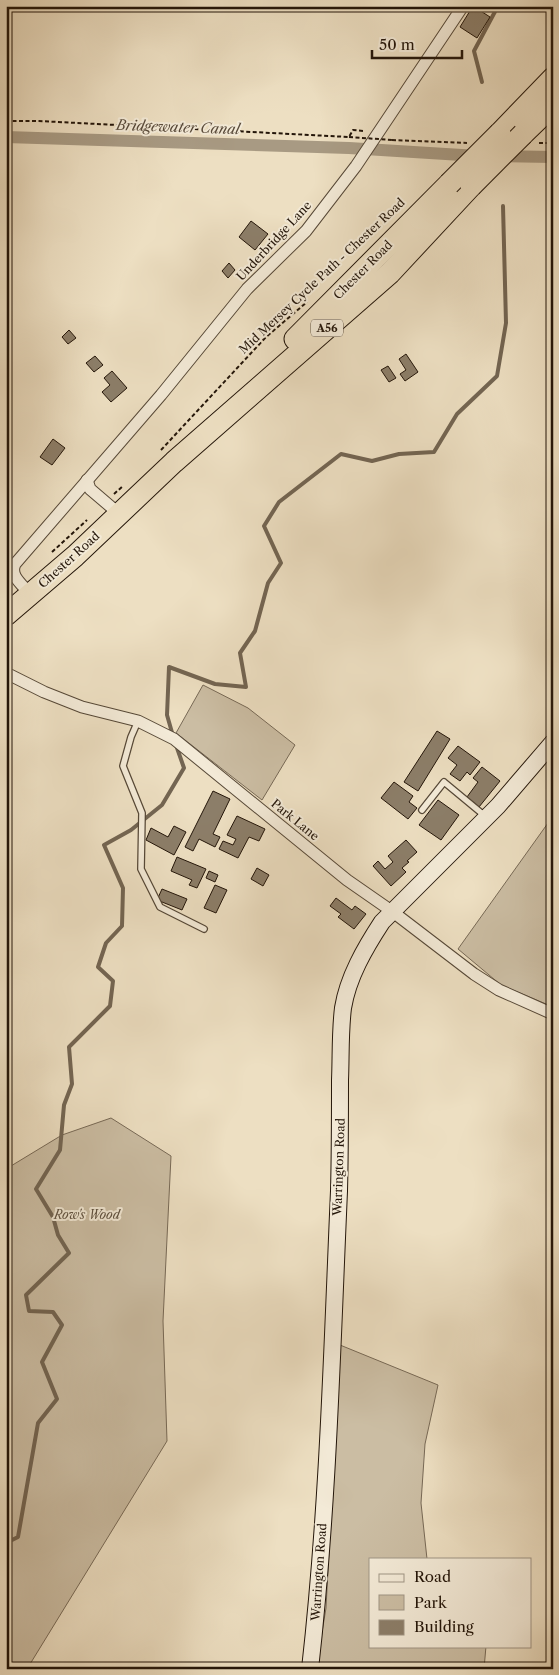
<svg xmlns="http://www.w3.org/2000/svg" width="559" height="1675" viewBox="0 0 559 1675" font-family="'Libre Caslon Text',serif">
<rect width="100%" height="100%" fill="#eddfc2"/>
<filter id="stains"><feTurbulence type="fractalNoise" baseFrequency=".004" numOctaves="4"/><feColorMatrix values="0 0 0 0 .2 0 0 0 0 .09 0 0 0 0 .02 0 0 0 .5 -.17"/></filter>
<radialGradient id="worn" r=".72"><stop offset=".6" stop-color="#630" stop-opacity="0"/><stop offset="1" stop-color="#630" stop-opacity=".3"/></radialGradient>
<g fill="#cbbda3" stroke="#776956">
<polygon points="203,685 248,708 295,745 262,800 176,733"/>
<polygon points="553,816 553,1007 501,985 458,949"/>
<polygon points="111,1118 171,1156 163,1321 167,1441 27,1669 6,1669 6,1169 62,1135"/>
<polygon points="340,1345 438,1385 425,1444 421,1503 427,1559 370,1559 370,1646 486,1646 484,1669 316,1669 326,1608"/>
</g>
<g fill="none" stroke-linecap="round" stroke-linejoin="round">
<g stroke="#736552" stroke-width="4">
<polyline points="482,82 474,51 498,6"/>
<polyline points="173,736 167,715 169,667 215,684 246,687 240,653 255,631 268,583 281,563 264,526 279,502 341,454 372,461 399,454 434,452 457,414 497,376 506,323 503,206"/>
<polyline points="6,1543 18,1537 38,1423 57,1399 42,1362 62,1325 53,1312 29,1311 26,1295 69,1253 58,1235 53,1217 36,1189 60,1150 64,1105 72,1084 69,1047 110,1006 113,981 98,967 106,943 122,926 123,888 104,845 131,830 162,805 184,768 176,745"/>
</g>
<g stroke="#a89a83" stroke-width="12">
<polyline points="6,137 349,148 478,156"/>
<polyline points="500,156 553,157"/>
</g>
</g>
<g fill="#8c7e69" stroke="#231509">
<polygon points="473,6 490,17 477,38 460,27"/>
<polygon points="251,221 268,234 255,250 239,237"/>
<polygon points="229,263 235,270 228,278 222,271"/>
<polygon points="69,330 76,338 68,344 62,337"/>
<polygon points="406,354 418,372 405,381 400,374 406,370 399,359"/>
<polygon points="95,356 103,365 94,372 86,363"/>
<polygon points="388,366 396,378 389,382 381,370"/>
<polygon points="112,371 127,388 111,402 102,392 110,385 104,378"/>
<polygon points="53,439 65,448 52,465 40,457"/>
<polygon points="437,731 450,739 418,791 404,782"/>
<polygon points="458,746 480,762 470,775 467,772 460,781 450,774 457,765 448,758"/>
<polygon points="482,767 500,781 479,807 467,797 478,782 473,778"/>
<polygon points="394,782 413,796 409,802 417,808 408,819 381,798"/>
<polygon points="213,791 230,799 213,834 220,837 215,847 199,839 193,851 185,847"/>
<polygon points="438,800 459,815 441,840 419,825"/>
<polygon points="237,816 265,829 259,841 249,837 238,858 219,849 223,841 233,845 236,839 227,835"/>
<polygon points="174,826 186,832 174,855 146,840 151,828 168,837"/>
<polygon points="406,840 417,852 407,861 409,862 402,868 406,872 391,886 373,866 378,861 385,869 393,862 388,856"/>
<polygon points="177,857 206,869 197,888 189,885 192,880 171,871"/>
<polygon points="257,868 269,875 263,886 251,879"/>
<polygon points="209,871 218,875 215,882 206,878"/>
<polygon points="215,885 227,890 216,913 204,908"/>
<polygon points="162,889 187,899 182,910 157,900"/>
<polygon points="336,898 352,910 355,906 366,914 354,929 338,917 341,914 330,906"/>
</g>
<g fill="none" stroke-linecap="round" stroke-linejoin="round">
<g stroke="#564837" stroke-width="8">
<g id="lane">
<polyline points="138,721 131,737 123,766 142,813 141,869 160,907 204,929"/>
<polyline points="422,810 444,782 485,816"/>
</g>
</g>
<g stroke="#564837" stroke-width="13">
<g id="street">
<polyline points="87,480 90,489 118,513"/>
<path d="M30 594C23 585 9 576 15 564L161 395 247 289 306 231 356 166 463 6"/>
<polyline points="6,673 44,692 82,707 138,721 174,739 347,880 393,912 474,974 499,990 553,1014"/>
</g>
</g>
<g stroke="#231509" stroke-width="18">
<path id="secondary" d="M310 1669C328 1510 332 1350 339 1191 340 1154 340 1117 340 1080 341 1057 340 1032 343 1008 348 977 365 948 382 922L498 806 553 742"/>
</g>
<g stroke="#231509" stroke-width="23">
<g id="highway">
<polyline points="500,133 553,78"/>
<polyline points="523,134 553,105"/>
<polyline points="295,339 449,184"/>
<polyline points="6,615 75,556 174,462 390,273 471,186"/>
</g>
</g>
<g stroke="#231509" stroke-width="2" stroke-dasharray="4 2.5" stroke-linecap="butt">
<polyline points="6,121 39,121 349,137 353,130 364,131"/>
<polyline points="392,140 467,143"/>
<polyline points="539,143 553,143"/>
<polyline points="161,450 266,337 307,302"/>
<polyline points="114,494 123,486"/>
<polyline points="52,552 87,520"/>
</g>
<use href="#lane" stroke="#f3ead7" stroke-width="5.5"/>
<use href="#street" stroke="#f3ead7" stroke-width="11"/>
<use href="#secondary" stroke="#f3ead7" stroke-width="16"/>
<use href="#highway" stroke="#eddfc2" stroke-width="21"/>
<g stroke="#231509" stroke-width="23" stroke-linecap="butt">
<g id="highway-bridge">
<polyline points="449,184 500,133"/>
<polyline points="471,186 523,134"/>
</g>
</g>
<polyline stroke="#231509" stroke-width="2" stroke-dasharray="4 2.5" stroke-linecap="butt" points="349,137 392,140"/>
<use href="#highway-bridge" stroke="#eddfc2" stroke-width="21"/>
</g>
<g text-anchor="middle" stroke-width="4" stroke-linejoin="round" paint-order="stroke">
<rect fill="#f3ead7" stroke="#615547" stroke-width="1" x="311" y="319.5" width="32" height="17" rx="4"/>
<g font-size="11" font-weight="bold" fill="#231509">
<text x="327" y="332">A56</text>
</g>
<g font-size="12" fill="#231509" stroke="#f3ead7">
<text transform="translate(274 241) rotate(-47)" y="4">Underbridge Lane</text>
<text transform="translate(363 270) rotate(-45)" y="4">Chester Road</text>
<text transform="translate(322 276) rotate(-43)" y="4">Mid Mersey Cycle Path - Chester Road</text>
<text transform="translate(69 560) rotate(-42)" y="4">Chester Road</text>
<text transform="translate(295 820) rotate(39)" y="4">Park Lane</text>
<text transform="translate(339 1167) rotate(-88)" y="4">Warrington Road</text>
<text transform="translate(319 1572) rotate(-86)" y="4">Warrington Road</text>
</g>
<g font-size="12" font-style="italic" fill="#5e503f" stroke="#f3ead7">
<text x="87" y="1219">Row's Wood</text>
</g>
<g font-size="14" font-style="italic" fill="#584a3a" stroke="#f3ead7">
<text transform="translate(178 127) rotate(2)" y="5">Bridgewater Canal</text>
</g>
</g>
<rect width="559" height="1675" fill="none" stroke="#eddfc2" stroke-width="25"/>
<rect x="8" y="8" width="544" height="1660" fill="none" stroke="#231509" stroke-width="2.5"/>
<rect x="12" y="12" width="534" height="1650" fill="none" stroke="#231509"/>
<rect x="369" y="1558" width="162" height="90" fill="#f3ead7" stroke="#a09585"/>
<rect x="379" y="1574" width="25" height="8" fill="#f3ead7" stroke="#a09585"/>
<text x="414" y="1582" font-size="15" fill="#231509">Road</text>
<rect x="379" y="1595" width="25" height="15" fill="#cbbda3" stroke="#a09585"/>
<text x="414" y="1608" font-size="15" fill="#231509">Park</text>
<rect x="379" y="1620" width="25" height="15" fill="#8c7e69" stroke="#a09585"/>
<text x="414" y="1632" font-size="15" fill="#231509">Building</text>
<path d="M372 50v8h90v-8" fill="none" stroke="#231509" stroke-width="2.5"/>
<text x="379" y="50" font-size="15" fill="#231509" stroke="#f3ead7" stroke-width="4" paint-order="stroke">50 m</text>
<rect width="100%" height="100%" filter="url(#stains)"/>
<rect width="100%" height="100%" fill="url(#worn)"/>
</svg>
